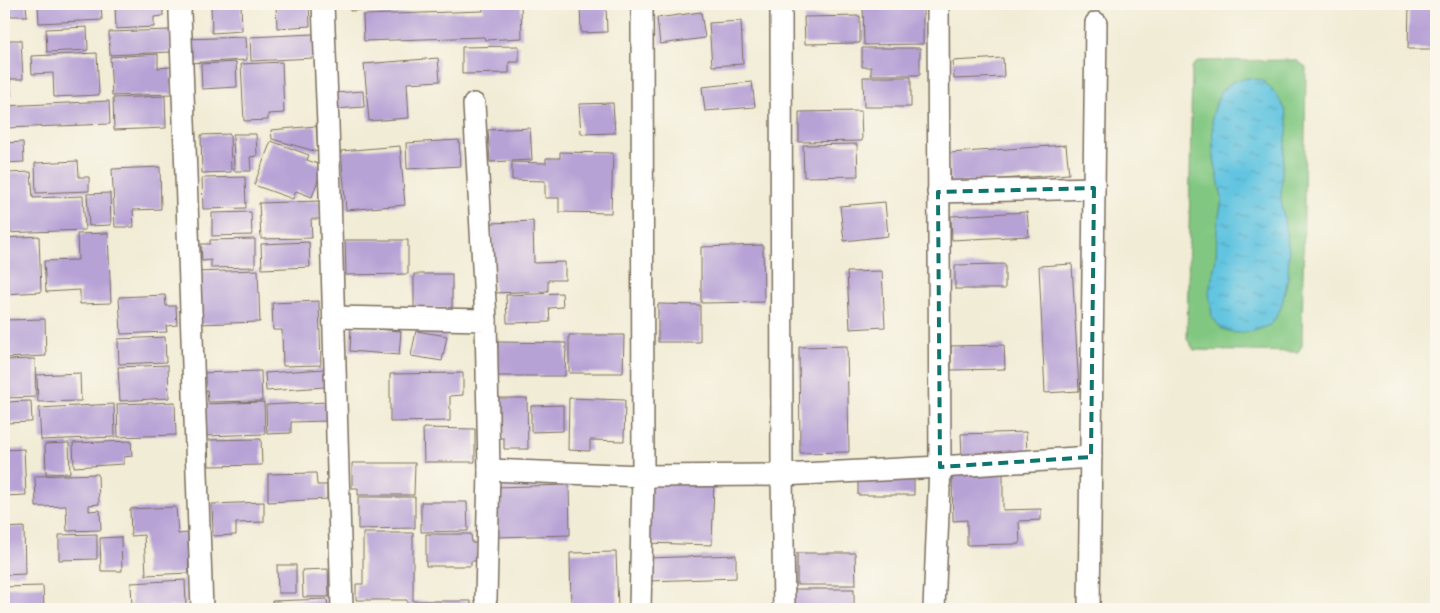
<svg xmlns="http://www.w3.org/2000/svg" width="1440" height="613" viewBox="0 0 1440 613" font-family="Mali,sans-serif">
<defs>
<pattern id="water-ripples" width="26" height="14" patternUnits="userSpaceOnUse" patternTransform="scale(1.25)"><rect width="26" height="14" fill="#62c4e0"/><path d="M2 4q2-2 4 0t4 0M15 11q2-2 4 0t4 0" fill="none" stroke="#529fb5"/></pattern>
</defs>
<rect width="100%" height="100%" fill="#fbf7ec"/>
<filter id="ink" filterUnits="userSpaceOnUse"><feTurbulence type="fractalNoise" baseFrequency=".02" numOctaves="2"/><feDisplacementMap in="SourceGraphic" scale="10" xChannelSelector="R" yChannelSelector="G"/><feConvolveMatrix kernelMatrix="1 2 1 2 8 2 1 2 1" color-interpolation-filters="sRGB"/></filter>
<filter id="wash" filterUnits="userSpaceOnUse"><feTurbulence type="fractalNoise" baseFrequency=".0096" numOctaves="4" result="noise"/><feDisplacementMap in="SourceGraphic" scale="20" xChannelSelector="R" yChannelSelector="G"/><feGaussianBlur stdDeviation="1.12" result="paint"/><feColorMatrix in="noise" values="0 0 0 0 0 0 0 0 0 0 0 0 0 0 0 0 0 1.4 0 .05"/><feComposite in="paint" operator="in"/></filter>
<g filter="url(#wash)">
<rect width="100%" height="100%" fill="#f1ecd5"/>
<polygon fill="#81c781" stroke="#5e7850" points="1296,60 1306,67 1302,346 1298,352 1194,350 1187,339 1192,67 1198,61"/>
<polygon fill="url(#water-ripples)" stroke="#4e777f" points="1248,78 1262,80 1275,93 1285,109 1288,125 1282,169 1281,199 1289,252 1288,278 1281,308 1272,324 1254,331 1236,333 1222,329 1212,317 1209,292 1216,258 1217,227 1222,199 1213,153 1212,116 1220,92 1233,81"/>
<g id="blocks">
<g fill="#b7a2d6">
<polygon points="4,4 26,4 27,16 4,16"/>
<polygon points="38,4 101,4 102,20 39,23"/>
<polygon points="115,4 163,4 163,16 154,17 154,27 116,29"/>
<polygon points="211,4 241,4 242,31 212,33"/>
<polygon points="276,4 309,4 310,26 277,28"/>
<polygon points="350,4 403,4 404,7 350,11"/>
<polygon points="424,4 452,4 452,6 424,7"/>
<polygon points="483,4 521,4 522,38 485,40 484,37 364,41 363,15 483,11"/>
<polygon points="580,4 606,4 607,32 581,33"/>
<polygon points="863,4 923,4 923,44 864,45"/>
<polygon points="1409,4 1436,4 1436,49 1408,49"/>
<polygon points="701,12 705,38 660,44 657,18"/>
<polygon points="860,16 860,43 805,44 804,17"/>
<polygon points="741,21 743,64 712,66 709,23"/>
<polygon points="87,27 88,50 47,52 46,29"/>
<polygon points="170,30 171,52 110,55 109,32"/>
<polygon points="313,34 314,58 251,61 250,37"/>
<polygon points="246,37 247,60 187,63 186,39"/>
<polygon points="4,40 21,40 23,79 10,79 11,96 4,96"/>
<polygon points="519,46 519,62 509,62 509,73 462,74 462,47"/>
<polygon points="862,48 920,48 920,75 871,75 871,67 862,67"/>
<polygon points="97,53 99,95 54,97 53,73 32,74 31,56"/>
<polygon points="158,54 158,68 171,67 172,94 112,96 110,57"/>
<polygon points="438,58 440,81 407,83 409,118 369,121 364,64"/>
<polygon points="1003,58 1004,77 954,79 953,61"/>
<polygon points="236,62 237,87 202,89 201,64"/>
<polygon points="282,62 284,113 268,114 268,120 244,121 241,64"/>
<polygon points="863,77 911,77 911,107 864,107"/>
<polygon points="752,82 755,107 705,111 702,87"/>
<polygon points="363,91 364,107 335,109 334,93"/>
<polygon points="165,96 166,128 114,130 113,98"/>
<polygon points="109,101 110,124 5,128 4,106"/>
<polygon points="613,103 615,133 581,134 579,104"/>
<polygon points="861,111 862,141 799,142 799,112"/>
<polygon points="316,126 318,152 272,139 271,130"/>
<polygon points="530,128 532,160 490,162 488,130"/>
<polygon points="230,134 231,172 202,173 201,135"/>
<polygon points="233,134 256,134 257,156 250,157 251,171 234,171"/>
<polygon points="459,140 461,166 407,169 406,143"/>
<polygon points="271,141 309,155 307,160 323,166 312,197 296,191 293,199 254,185"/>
<polygon points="23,142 24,162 4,163 4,143"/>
<polygon points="857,144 858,176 804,177 803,145"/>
<polygon points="1066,145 1069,174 951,183 949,153"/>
<polygon points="400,146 405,205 346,210 341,151"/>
<polygon points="560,152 613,153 611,213 559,212 559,198 545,198 545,181 512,180 512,162 546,163 546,158 560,158"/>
<polygon points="78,161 79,177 89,177 89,191 36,193 35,163"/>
<polygon points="160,167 161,209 133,210 134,227 115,227 112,169"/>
<polygon points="31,172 33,198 83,196 85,230 4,233 4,199 7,199 6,173"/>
<polygon points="245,177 246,208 203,209 202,178"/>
<polygon points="110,193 111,225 89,226 87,194"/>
<polygon points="320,201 320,219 311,219 312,238 261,239 259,203"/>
<polygon points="885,202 888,236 844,241 840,206"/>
<polygon points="251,212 252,235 212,236 212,213"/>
<polygon points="1027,212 1029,236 952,240 951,216"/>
<polygon points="533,221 534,263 565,262 565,280 548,280 548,291 494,293 492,223"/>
<polygon points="108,233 111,303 80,304 80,290 46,292 44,261 78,260 77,234"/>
<polygon points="39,236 41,292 4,294 4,238"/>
<polygon points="255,239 255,267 211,268 211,260 202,261 201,244 210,244 210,240"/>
<polygon points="345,240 408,240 408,274 346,275"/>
<polygon points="309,242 310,267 262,269 261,244"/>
<polygon points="763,245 764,302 701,303 701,247"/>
<polygon points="1005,264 1005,289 955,289 955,265"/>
<polygon points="1072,264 1079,391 1045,393 1039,266"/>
<polygon points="258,270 260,322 197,324 195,272"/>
<polygon points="882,271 885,327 850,329 847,272"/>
<rect x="414" y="274" width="38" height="34"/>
<polygon points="562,293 563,307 549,308 550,322 507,323 506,295"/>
<polygon points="165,295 166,306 176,306 177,325 166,326 167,332 121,334 119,297"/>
<polygon points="319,301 321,365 283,366 282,330 273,330 272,303"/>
<polygon points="658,304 700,305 700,342 658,342"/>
<polygon points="45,319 46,356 4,358 4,320"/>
<polygon points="351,327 401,331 399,355 350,351"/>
<polygon points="416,331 447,336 442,361 411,356"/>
<polygon points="569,335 624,335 623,373 569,373"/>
<polygon points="165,337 166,362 119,364 118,339"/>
<polygon points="498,342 566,343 565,376 497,376"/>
<polygon points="1004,345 1005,369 951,370 951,346"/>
<polygon points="847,346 849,452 800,453 799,347"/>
<polygon points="35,359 36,397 4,398 4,360"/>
<polygon points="168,365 169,398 120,401 118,367"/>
<polygon points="324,369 325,387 266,391 265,373"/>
<polygon points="261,371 262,401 208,402 207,390 200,391 199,373"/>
<polygon points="80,373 81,401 38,402 37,375"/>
<polygon points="463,373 463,395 450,396 450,421 390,422 390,374"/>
<polygon points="495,398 527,398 528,449 504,449 504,438 496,438"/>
<polygon points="569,398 625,400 624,441 590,440 590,451 568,450"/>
<polygon points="31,401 32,422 4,423 4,402"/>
<polygon points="175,402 176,435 118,437 117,404"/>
<polygon points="264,402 265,434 205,436 204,404"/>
<polygon points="327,402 328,421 291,422 291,433 267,434 266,405"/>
<polygon points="114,404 115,437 41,440 39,408"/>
<polygon points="563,405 563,431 531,432 531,406"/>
<polygon points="423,428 475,429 475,462 424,462"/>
<polygon points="1026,432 1027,454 962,456 961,434"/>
<polygon points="261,439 262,465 209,466 208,440"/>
<polygon points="131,441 132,456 124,457 124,464 74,467 73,443"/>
<polygon points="69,443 70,473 46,474 45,444"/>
<polygon points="24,449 26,495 4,496 4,450"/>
<polygon points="352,463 415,463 414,495 358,495 358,488 352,488"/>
<polygon points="1003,470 1003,510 1041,509 1041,520 1019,521 1020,544 967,545 967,520 953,521 952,471"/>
<polygon points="316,473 317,485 327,485 327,499 268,502 268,474"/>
<polygon points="98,474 99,504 89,505 89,511 100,510 101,530 67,531 66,506 36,507 35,476"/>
<polygon points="914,474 914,495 858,495 858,475"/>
<polygon points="648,477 714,480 712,545 646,543"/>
<polygon points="569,485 570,535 496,537 494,487"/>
<polygon points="358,497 415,497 415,528 358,529"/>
<polygon points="264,502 264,522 236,523 236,535 213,536 212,504"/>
<polygon points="421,502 467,502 468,531 421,532"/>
<polygon points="176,507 178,534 188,533 189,573 146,575 144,535 131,536 130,509"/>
<polygon points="24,527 25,574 4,575 4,528"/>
<polygon points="363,533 413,533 413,601 471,601 471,609 407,609 407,600 356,600 356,584 363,584"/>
<polygon points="97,534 97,559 59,560 59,535"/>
<polygon points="426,534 471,534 472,543 478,543 478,561 471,561 471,566 426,566"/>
<polygon points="121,537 122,571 101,571 100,538"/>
<polygon points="616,552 618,609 571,609 570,553"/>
<polygon points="797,553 855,553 856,585 797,585"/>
<polygon points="736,555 736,578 649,581 648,558"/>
<polygon points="277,565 296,565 296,593 278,593"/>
<polygon points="328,569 329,597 303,597 302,570"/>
<polygon points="185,580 186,606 132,608 131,583"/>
<polygon points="43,586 44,609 4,609 4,587"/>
<rect x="793" y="589" width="61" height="20"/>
<polygon points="327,599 328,609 272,609 272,601"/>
</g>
</g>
</g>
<g filter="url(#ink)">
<use href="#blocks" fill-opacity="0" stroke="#7b6e5e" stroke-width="1"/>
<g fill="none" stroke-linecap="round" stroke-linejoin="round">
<g stroke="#7b6e5e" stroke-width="24">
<g id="minor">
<polyline points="181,4 180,12 202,609"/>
<polyline points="323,4 328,124 342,609"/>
<polyline points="781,4 782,475 784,609"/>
<polyline points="474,104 486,320"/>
<polyline points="938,192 1094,188"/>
<polyline points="334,317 486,320 489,470 486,599"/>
<polyline points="489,470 643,476 782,475 940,467 1091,457"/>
<polyline points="640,609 643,476 642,4"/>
<polyline points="934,609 940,467 938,4"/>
<polyline points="1089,609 1096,23"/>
</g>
</g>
<use href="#minor" stroke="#fff" stroke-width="21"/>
</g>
</g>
<path fill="none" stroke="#0f766e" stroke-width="4" stroke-dasharray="10 6" stroke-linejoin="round" d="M1094 188 1091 457 940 467 938 192Z"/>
<rect width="1440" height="613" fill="none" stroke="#fbf7ec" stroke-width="20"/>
</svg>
